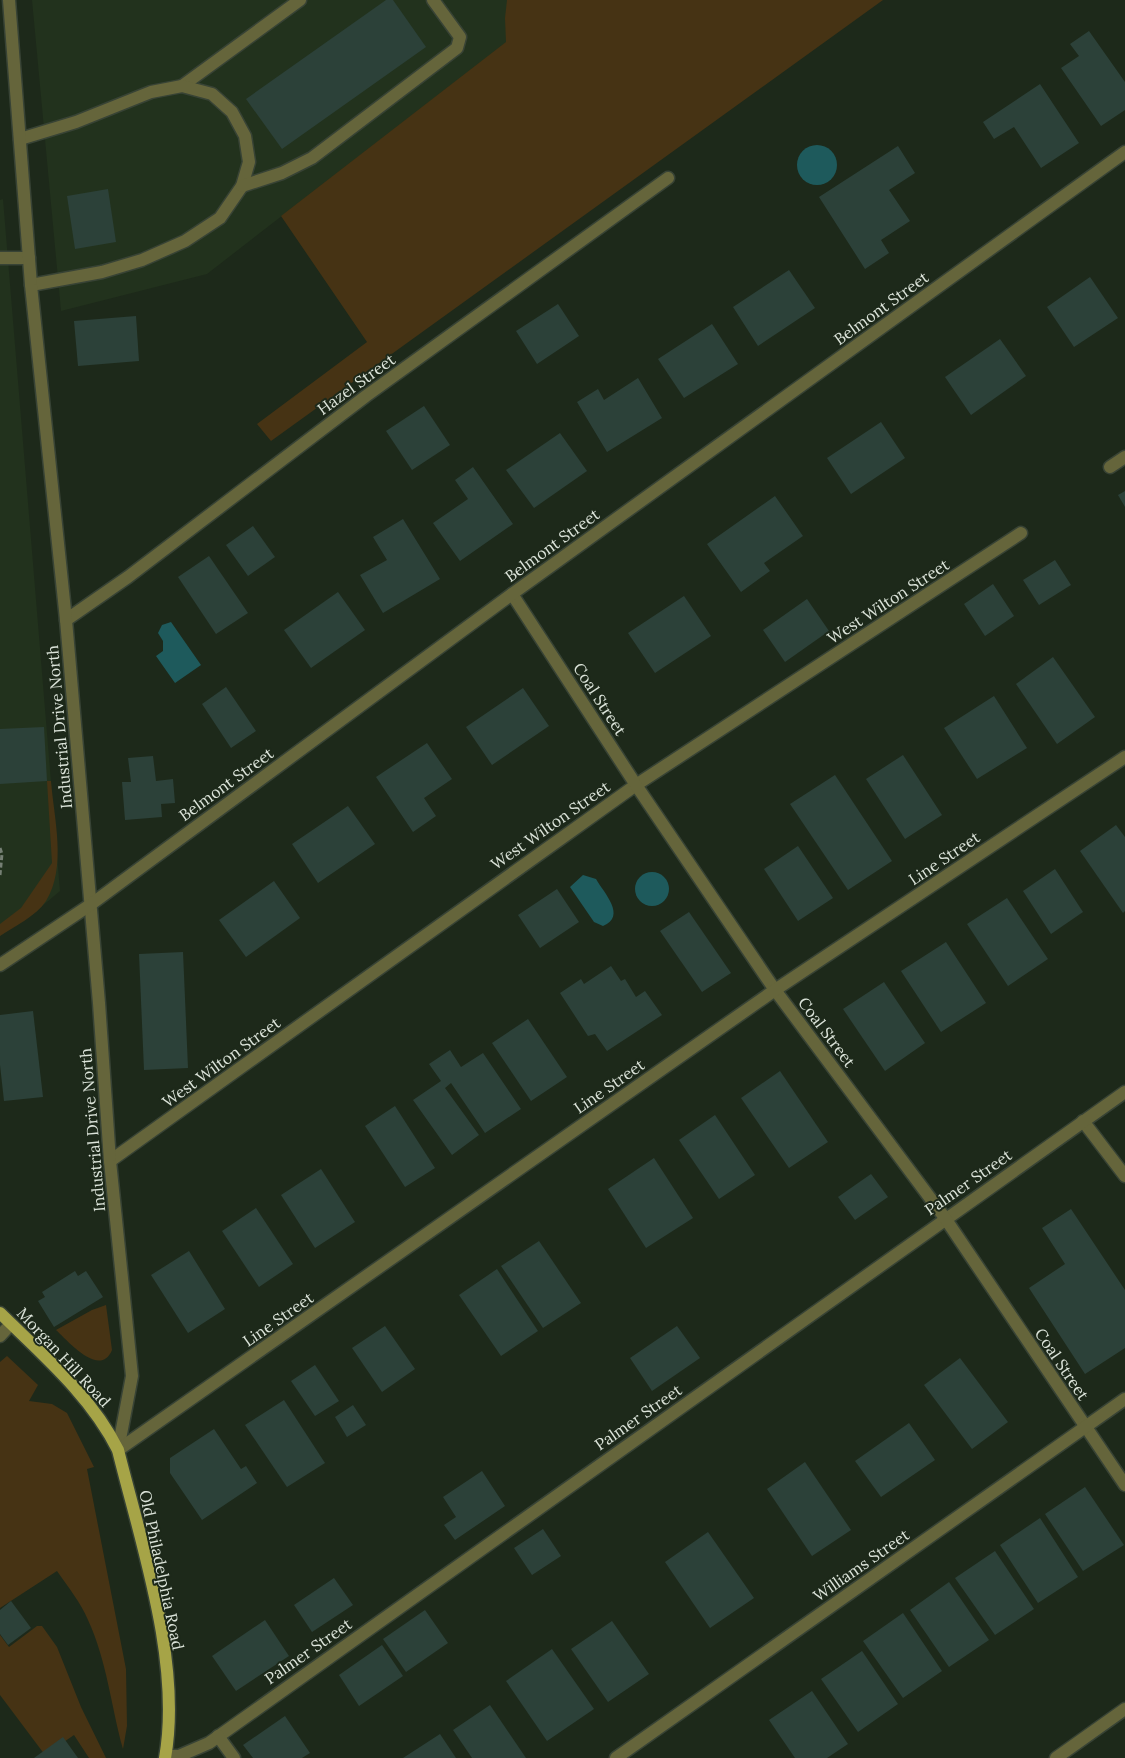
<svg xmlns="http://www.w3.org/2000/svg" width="1125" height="1758" viewBox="0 0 1125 1758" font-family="Lora,serif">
<rect width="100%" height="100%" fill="#1d291a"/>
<g fill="#22321d">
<polygon points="32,0 561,0 207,274 61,311"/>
<polygon points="3,199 60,891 35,912 0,936 0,200"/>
</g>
<g fill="#463314">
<polygon points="507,0 883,0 271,441 257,424 367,342 281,216 506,42 505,18"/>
<path d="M47 781H51C54 819 67 867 46 901 36 916 15 926 0 936V924L21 908 52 863Z"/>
<path d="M106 1305 112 1350C100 1379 67 1340 56 1330L92 1310Z"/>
<path d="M7 1356 38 1385 29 1401 52 1404 67 1413 94 1467 87 1469 126 1669 127 1726 123 1749C111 1706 107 1661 88 1620 81 1603 68 1587 57 1571L0 1608V1362Z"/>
<polygon points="37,1626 42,1626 57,1647 81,1707 106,1758 89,1758 74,1735 45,1755 0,1695 0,1635 9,1647"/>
</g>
<g fill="#1e5a5c">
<circle cx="817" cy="165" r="20"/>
<polygon points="171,622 201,665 175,683 156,656 163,651 163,641 158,633 162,625"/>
<circle cx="652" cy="889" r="17"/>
<path d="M583 875 596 879C604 893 627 916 603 926L594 922 570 887Z"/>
</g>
<g fill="#2c4139">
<polygon points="386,0 393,0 426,47 282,149 246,99"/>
<polygon points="1089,31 1125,82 1125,110 1101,126 1061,68 1079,56 1070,44"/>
<polygon points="1040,84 1079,143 1041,168 1014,127 994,139 983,122"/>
<polygon points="898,146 915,173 889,190 910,221 881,240 889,253 865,269 819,197"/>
<polygon points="108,189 116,242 75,249 67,196"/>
<polygon points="789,270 815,308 758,346 733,307"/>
<polygon points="1090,277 1118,318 1074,347 1047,307"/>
<polygon points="558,304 579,336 537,364 516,331"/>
<polygon points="136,316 139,361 78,366 74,321"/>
<polygon points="712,324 738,364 684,398 658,359"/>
<polygon points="1000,339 1026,376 971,415 945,377"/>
<polygon points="638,378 662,418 607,452 577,402 598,389 604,400"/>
<polygon points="424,406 450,445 412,470 386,431"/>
<polygon points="881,422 905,458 851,494 827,458"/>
<polygon points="560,433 587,471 534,508 506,470"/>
<polygon points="473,467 513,524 460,561 433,523 468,499 455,480"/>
<polygon points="1125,491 1125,507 1118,495"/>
<polygon points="775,496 803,536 764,563 770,571 741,592 707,544"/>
<polygon points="403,519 440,579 383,613 360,575 387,560 373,537"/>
<polygon points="253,526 275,557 248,576 226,545"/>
<polygon points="209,556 248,613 216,634 178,577"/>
<polygon points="1055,560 1071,585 1039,605 1023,580"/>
<polygon points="993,584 1014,616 985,636 964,604"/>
<polygon points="338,592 365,630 311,668 284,630"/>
<polygon points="684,596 711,636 655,673 628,633"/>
<polygon points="807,599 829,631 785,662 763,630"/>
<polygon points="1053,657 1095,717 1057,744 1016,684"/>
<polygon points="226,687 256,731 231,748 202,704"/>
<polygon points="523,688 549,726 492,765 466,727"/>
<polygon points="994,696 1027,748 977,779 944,728"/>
<polygon points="44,727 47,781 0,784 0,729"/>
<polygon points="427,743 452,779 424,798 436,816 413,832 376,777"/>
<polygon points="903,755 942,815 905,839 866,779"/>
<polygon points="153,756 156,781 173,779 175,803 161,804 162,817 125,820 122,782 131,782 128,758"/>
<polygon points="835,775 892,861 848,890 790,804"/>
<polygon points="348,806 375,844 318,883 292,844"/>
<polygon points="1116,825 1125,837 1125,911 1123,913 1080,851"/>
<polygon points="798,846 833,898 798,921 764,869"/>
<polygon points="1055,869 1083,912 1051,934 1023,891"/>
<polygon points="274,881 300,918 246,957 219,920"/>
<polygon points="557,889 579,922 540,948 518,915"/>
<polygon points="1007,898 1048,959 1008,986 967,924"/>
<polygon points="689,912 731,973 702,992 660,931"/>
<polygon points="946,942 986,1003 941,1032 901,971"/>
<polygon points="183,952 188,1068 144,1070 139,954"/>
<polygon points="611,966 621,981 625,979 636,997 645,991 662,1015 607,1051 595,1034 588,1036 560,993 581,979 584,984"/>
<polygon points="884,982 925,1043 885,1071 843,1009"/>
<polygon points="33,1011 43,1097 4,1101 0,1065 0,1015"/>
<polygon points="528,1019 567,1077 531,1101 492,1043"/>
<polygon points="450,1050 461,1067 483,1053 521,1109 485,1133 451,1083 445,1088 479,1135 452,1155 413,1100 441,1081 429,1064"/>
<polygon points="780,1071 828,1142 789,1168 741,1098"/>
<polygon points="395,1106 435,1168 405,1187 365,1126"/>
<polygon points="715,1115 755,1175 719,1199 679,1140"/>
<polygon points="654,1158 693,1218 646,1248 608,1189"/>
<polygon points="321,1169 355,1222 315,1248 281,1195"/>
<polygon points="871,1174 888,1197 855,1220 838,1197"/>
<polygon points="256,1208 293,1264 259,1287 222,1231"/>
<polygon points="1071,1209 1125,1290 1125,1348 1085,1374 1029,1288 1065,1264 1042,1228"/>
<polygon points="539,1241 581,1303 543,1328 501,1266"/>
<polygon points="189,1251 225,1309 188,1333 151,1275"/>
<polygon points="497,1269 538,1331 501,1356 459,1295"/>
<polygon points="75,1271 78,1276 86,1271 103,1297 54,1327 38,1301 45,1297 42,1292"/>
<polygon points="385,1326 415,1369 382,1392 352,1348"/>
<polygon points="677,1326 700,1358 652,1391 630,1358"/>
<polygon points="960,1358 1008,1422 972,1449 924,1385"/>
<polygon points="315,1365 339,1401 315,1416 291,1381"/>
<polygon points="284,1400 325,1463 287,1487 245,1425"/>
<polygon points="353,1405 366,1425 347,1437 335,1417"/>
<polygon points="909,1423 935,1460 881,1497 855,1461"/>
<polygon points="214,1429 241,1469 246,1466 257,1483 202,1520 170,1473 170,1458"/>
<polygon points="805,1462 851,1530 812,1556 767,1489"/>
<polygon points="482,1471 505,1506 455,1540 444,1525 456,1517 443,1497"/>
<polygon points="1085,1487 1124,1545 1083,1571 1045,1514"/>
<polygon points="1040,1518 1078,1577 1038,1603 1000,1545"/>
<polygon points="543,1529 561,1556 532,1575 514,1548"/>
<polygon points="708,1532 754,1598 710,1628 665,1562"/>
<polygon points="995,1551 1034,1609 995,1635 955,1578"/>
<polygon points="334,1578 353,1605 312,1632 294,1605"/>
<polygon points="949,1582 989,1640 949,1667 910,1610"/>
<polygon points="11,1601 31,1628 8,1645 0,1634 0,1610"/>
<polygon points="425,1610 448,1643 406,1672 383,1639"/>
<polygon points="903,1613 942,1671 903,1698 863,1641"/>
<polygon points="265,1620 289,1656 236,1691 212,1656"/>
<polygon points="612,1621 649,1674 608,1702 571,1649"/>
<polygon points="382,1645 403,1676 359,1706 339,1675"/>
<polygon points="552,1649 594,1709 547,1741 506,1681"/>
<polygon points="862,1651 898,1704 858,1732 821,1679"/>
<polygon points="812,1691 848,1744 827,1758 795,1758 769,1720"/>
<polygon points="490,1705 526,1758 472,1758 453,1730"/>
<polygon points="285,1716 310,1753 302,1758 253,1758 243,1745"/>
<polygon points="440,1734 456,1758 403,1758"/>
<polygon points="63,1737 78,1758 34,1758"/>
</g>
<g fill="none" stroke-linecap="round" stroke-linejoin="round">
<g stroke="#384335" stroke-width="15">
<g id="lane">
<polyline points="182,86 300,0"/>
<polyline points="20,139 76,122 151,92 182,86 212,94 232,112 245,136 249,162 242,186 220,218 185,241 142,260 102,272 31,285"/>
<polyline points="242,186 282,173 312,158 457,48 460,37 433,0"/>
<polyline points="0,258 29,258"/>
<polyline points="1110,467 1125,457"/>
<polyline points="66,620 128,577 366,396 668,178"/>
<polyline points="1083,1121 1125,1176"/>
<polyline points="110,1161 636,785 1021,533"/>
<polyline points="0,1336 11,1324"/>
<polyline points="166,1756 179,1756 209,1743 1125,1092"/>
</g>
</g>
<g stroke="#384335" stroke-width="15">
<g id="street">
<polyline points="9,0 31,285 66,620 99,1003 110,1161 132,1376 118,1450"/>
<polyline points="512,594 636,785 775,990 945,1218 1125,1485"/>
<polyline points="0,965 90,905 512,594 1125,152"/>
<polyline points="118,1450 775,990 1125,757"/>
<polyline points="218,1736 234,1758"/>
<polyline points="616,1758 1125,1399"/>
<polyline points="1056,1758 1125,1709"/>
</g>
</g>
<g stroke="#384335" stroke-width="15">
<path id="primary" d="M0 1313C43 1355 91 1396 118 1450 141 1543 182 1663 165 1758"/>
</g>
<polyline stroke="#757f73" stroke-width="3" stroke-dasharray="5 2.5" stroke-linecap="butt" points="0,848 2,854 0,875"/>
<use href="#lane" stroke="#65653b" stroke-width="12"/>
<use href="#street" stroke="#65653b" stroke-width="12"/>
<use href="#primary" stroke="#a6a447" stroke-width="12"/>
</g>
<g text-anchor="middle" stroke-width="4" stroke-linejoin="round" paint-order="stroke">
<g font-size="16" fill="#dce4da" stroke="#1d291a">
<text transform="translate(881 308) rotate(-36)" y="6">Belmont Street</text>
<text transform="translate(356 384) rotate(-36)" y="6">Hazel Street</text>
<text transform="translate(552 545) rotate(-36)" y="6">Belmont Street</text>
<text transform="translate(888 601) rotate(-33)" y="6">West Wilton Street</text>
<text transform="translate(600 699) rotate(57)" y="6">Coal Street</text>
<text transform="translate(59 727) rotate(-95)" y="6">Industrial Drive North</text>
<text transform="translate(226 784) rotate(-36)" y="6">Belmont Street</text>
<text transform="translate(550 825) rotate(-35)" y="6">West Wilton Street</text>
<text transform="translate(944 858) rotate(-34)" y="6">Line Street</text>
<text transform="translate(827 1032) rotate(53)" y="6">Coal Street</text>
<text transform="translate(221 1062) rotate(-36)" y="6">West Wilton Street</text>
<text transform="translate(609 1086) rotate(-35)" y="6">Line Street</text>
<text transform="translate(92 1130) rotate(-95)" y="6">Industrial Drive North</text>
<text transform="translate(968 1182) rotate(-35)" y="6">Palmer Street</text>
<text transform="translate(278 1319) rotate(-35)" y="6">Line Street</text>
<text transform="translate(64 1357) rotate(47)" y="6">Morgan Hill Road</text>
<text transform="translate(1062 1364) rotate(56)" y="6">Coal Street</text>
<text transform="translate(638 1417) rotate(-35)" y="6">Palmer Street</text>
<text transform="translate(861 1565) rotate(-35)" y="6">Williams Street</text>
<text transform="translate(162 1570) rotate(78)" y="6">Old Philadelphia Road</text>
<text transform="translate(308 1651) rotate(-35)" y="6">Palmer Street</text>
</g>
</g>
</svg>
